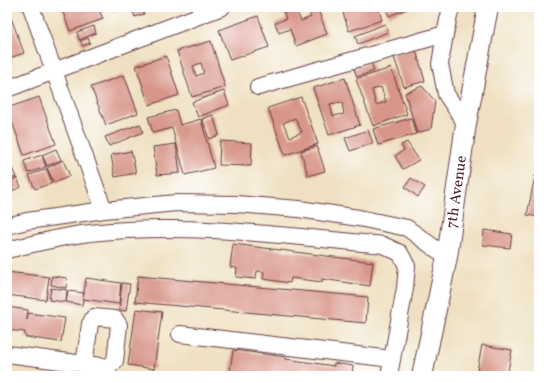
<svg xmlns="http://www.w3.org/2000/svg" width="546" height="383" viewBox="0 0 546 383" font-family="Vollkorn,serif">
<rect width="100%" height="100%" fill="#fff"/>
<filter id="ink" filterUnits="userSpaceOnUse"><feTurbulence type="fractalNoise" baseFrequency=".025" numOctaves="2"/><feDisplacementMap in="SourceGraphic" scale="8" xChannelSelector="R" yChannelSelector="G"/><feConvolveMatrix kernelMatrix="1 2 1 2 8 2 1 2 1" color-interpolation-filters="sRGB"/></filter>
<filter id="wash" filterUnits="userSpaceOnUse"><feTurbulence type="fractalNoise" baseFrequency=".012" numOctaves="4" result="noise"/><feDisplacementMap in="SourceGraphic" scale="16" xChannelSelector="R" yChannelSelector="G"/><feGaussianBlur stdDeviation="0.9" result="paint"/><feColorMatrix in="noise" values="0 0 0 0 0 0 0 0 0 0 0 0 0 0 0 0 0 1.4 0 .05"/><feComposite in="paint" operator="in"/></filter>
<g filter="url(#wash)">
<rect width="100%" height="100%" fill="#efe0c1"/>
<g id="blocks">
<g fill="#d89589" fill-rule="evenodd">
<polygon points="7,7 24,53 7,59"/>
<polygon points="61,7 98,7 103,19 70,31"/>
<polygon points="111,7 124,7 113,11"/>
<polygon points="131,7 141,7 144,14 135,17"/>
<polygon points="282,7 304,7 296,10 301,21 311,17 307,7 317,7 327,34 296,46 290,29 279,33 275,23 286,19"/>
<polygon points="341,7 378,7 382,20 349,31"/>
<polygon points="385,7 412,7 389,16"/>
<polygon points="258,16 269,47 230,60 219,30"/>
<polygon points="385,24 388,32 358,44 355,36"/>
<polygon points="94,26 96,33 79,40 77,32"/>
<polygon points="88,38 90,43 83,46 80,41"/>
<path d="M211 41 225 87 192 97 177 51ZM201 63 204 73 196 76 193 66Z"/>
<polygon points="415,47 425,81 404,87 393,54"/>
<polygon points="166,56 179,95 149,105 136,66"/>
<polygon points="371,62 374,71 357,77 354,69"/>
<path d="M391 68 407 114 373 126 356 79ZM381 87 386 102 376 105 372 90Z"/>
<polygon points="124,75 138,113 106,125 91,87"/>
<path d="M345 78 360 125 329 135 313 88ZM342 102 344 114 333 116 330 104Z"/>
<polygon points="422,86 435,101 431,129 417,133 405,93"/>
<polygon points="224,91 229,105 198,117 192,102"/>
<polygon points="39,97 56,144 24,155 7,108"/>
<path d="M301 97 318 144 285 155 268 108ZM295 118 302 132 290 137 283 123Z"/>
<polygon points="176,110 180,125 201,119 214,168 185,175 172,128 153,133 148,117"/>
<polygon points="213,115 219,135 209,139 202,119"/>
<polygon points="411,118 416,134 378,145 373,129"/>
<polygon points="140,124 143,132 109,146 105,137"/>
<polygon points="368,130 373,143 350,151 345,138"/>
<polygon points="220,141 252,143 251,166 219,165"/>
<polygon points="407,142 419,160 403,169 395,156 404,150 401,145"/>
<polygon points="176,144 180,173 157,175 153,147"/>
<polygon points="7,146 12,160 7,162"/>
<polygon points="317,146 325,171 308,176 301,151"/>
<polygon points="56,149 61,160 47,166 42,155"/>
<polygon points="131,151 136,173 115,177 111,155"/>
<polygon points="42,155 46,167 28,173 24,161"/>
<polygon points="63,160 70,176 54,183 47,168"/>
<polygon points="11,166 16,177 7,180 7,168"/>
<polygon points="47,169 52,183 35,189 29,175"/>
<polygon points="535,176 539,176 539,217 527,215"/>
<polygon points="17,178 21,187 7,193 7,182"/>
<polygon points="411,178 425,187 418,197 405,187"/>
<polygon points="484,230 512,234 510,248 483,245"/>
<polygon points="233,244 373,262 370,286 322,279 322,282 291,278 290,283 263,279 264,272 257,271 256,279 236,277 237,268 230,267"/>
<polygon points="7,272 49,277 46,300 7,295"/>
<polygon points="52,276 67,278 66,288 51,285"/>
<polygon points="138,276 368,297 366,323 135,302"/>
<polygon points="86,278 121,283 119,304 83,299"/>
<polygon points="122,283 130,284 126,311 119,310"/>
<polygon points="51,288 67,290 66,302 49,300"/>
<polygon points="68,291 84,293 82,305 66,302"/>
<polygon points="7,307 28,310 27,320 28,313 65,318 61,342 25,337 25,332 7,330"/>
<polygon points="136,309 162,312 154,369 128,365"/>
<polygon points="482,345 512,350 507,376 476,376"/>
<polygon points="233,350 286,357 286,359 334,366 334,363 353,366 352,376 272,376 230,371"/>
</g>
</g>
</g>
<g filter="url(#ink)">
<use href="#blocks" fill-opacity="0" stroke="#633c42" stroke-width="1"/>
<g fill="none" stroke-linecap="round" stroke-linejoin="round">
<g stroke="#633c42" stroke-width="18">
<g id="minor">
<polyline points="31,7 104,210"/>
<polyline points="451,7 445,34 440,64 446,94 466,124"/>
<polyline points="258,87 445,34"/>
<polyline points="7,89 222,7"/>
<polyline points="7,226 27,221 104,210 176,203 237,204 299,209 359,218 407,228 447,257"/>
<path d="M7 250C34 244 62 236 90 233 188 222 286 236 383 245L400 253 407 266 405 288 389 376"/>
<polygon points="94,317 115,319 119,325 115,361 109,367 84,364 90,324"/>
<polyline points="180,334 392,359"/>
<polyline points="7,354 84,364"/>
</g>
</g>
<g stroke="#633c42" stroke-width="22">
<polyline id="major" points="422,376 447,257 466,124 488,7"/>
</g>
<use href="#minor" stroke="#fff" stroke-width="16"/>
<use href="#major" stroke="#fff" stroke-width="20"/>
</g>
</g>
<g text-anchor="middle" stroke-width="3" stroke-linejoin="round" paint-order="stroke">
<g font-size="15" fill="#4a1f2b" stroke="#fff">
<text transform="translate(456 192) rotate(-82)" y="5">7th Avenue</text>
</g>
</g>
<rect width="546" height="383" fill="none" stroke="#fff" stroke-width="24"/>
</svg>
